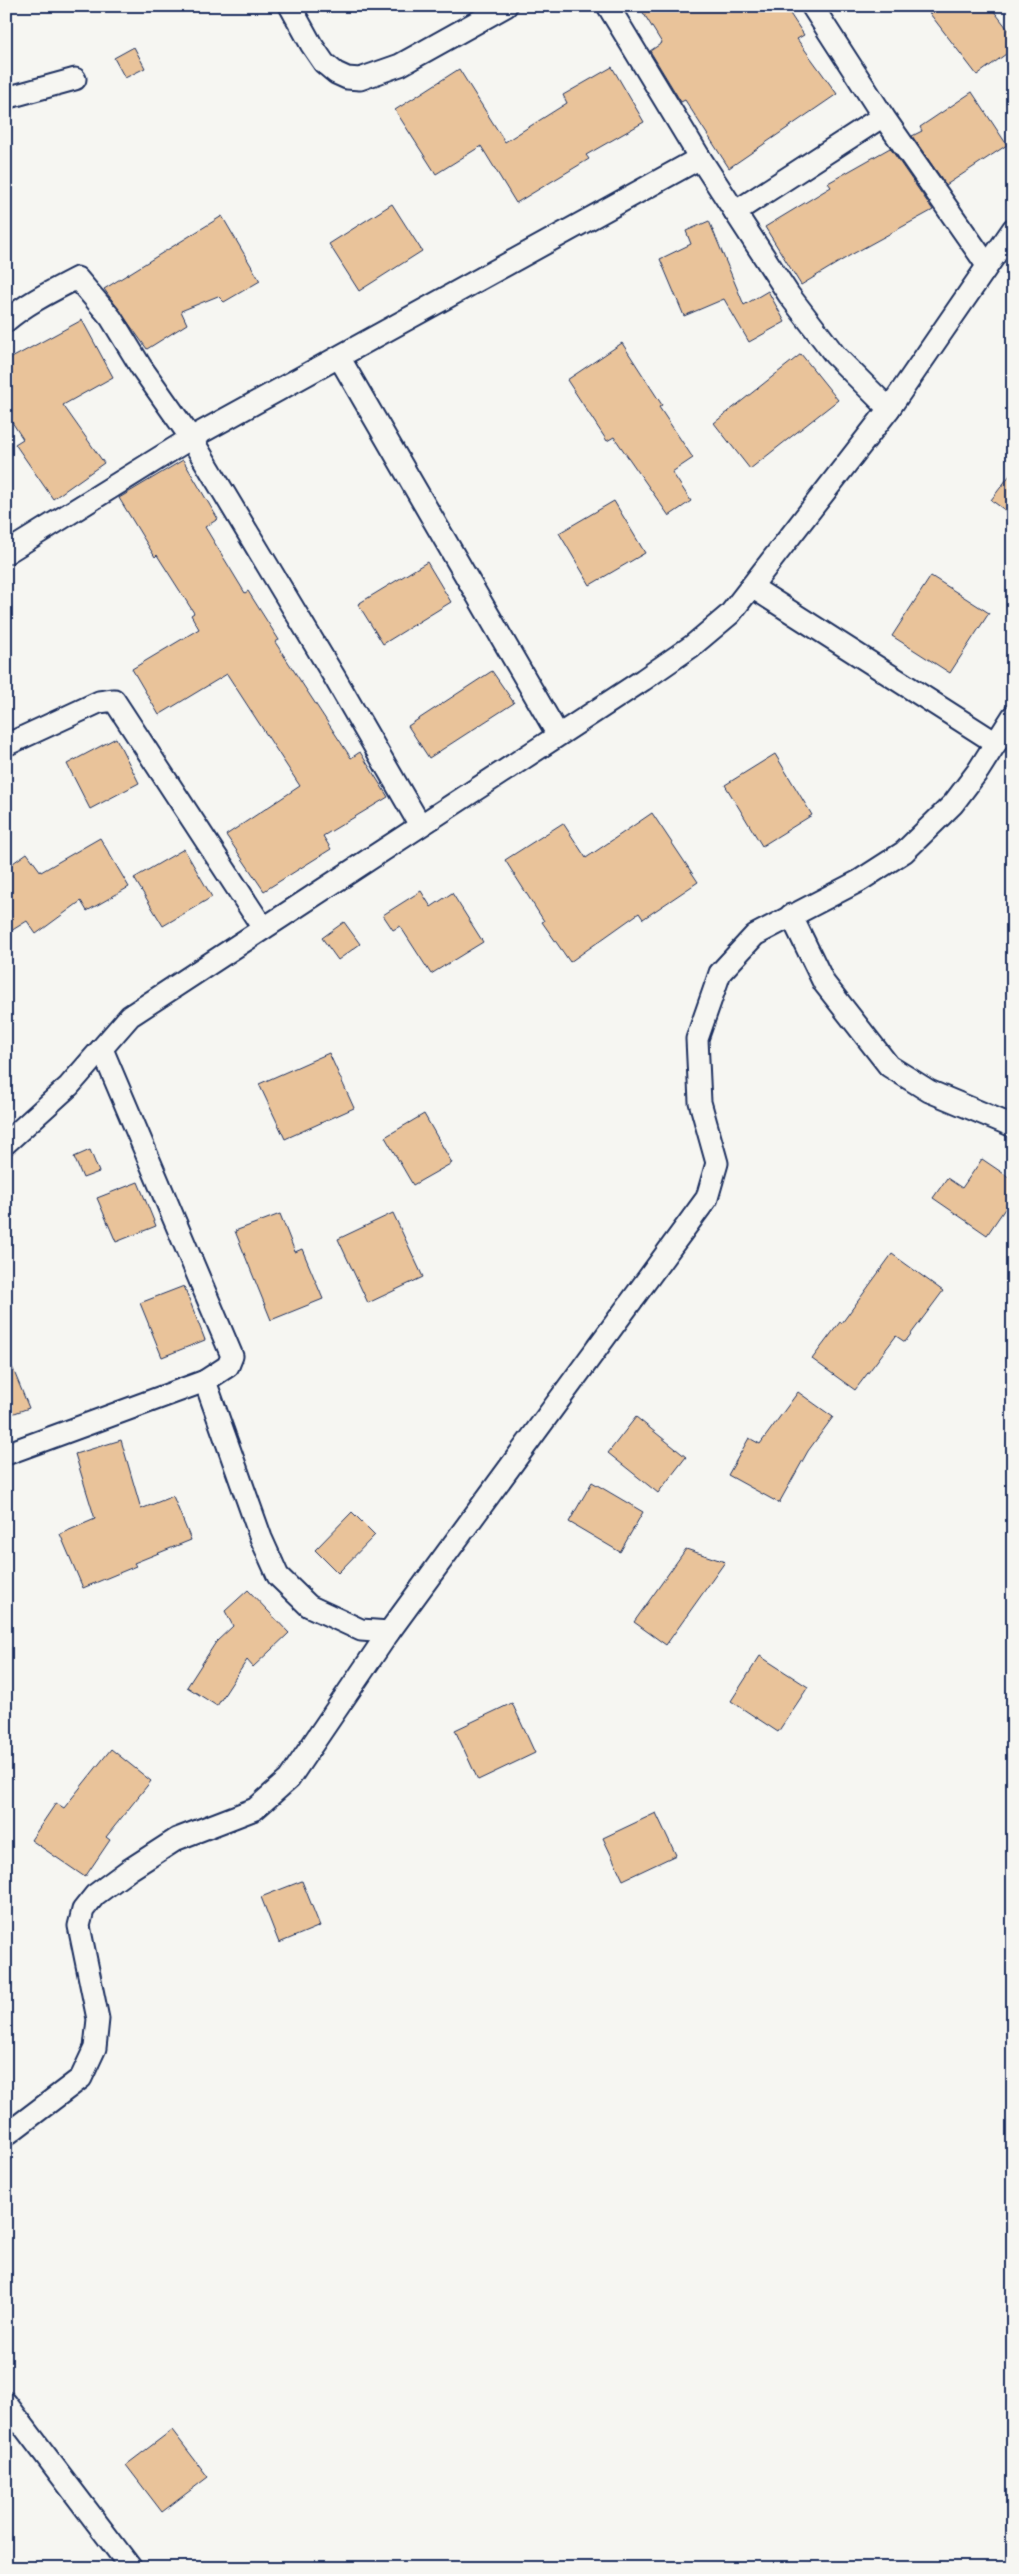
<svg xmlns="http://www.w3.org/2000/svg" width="1019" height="2574" viewBox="0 0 1019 2574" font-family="'Architects Daughter',sans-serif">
<rect width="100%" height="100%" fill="#f6f6f2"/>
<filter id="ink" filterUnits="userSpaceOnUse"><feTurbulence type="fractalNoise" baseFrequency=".02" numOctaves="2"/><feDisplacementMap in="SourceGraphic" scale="10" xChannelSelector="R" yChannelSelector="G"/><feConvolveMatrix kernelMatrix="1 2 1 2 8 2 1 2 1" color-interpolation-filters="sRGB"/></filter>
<g filter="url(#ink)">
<g fill="#e9c39a" stroke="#1b2f5e">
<polygon points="639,6 785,6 804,35 797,39 837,94 729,168 685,100 681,102 650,51 662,43"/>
<polygon points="924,6 990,6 1013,36 1013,49 977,75"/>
<polygon points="134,47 145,68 125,78 114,58"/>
<polygon points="612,67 644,122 586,155 589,159 516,203 481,146 436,174 395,110 459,69 505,142 567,103 563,95"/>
<polygon points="972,92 1007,145 946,185 912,136 922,131 920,127"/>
<polygon points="890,148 933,210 849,256 801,285 765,227 831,187 828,183"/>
<polygon points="392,204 422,251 359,291 329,244"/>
<polygon points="222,216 260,281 224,302 218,296 181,311 187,324 147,349 104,289"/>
<polygon points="709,221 744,305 768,291 785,322 749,342 724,299 684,316 660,259 691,244 686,231"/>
<polygon points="82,320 113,377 63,405 104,463 53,499 15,444 23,439 6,413 6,361"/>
<polygon points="622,343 662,405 659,407 693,458 672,472 691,501 669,516 614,437 607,441 567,380"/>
<polygon points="801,354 838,400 750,469 714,423"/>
<polygon points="183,460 218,519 205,527 245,593 248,591 279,640 275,642 351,758 360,752 388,797 323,836 331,849 264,891 226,835 300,786 227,674 159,715 132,669 199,629 191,615 194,613 157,555 155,557 119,498"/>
<polygon points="1013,471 1013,516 991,500"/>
<polygon points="614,501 645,553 590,585 559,533"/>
<polygon points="427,562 451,602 383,644 358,604"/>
<polygon points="931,576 989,613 950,673 892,636"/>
<polygon points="492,671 514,703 429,758 408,726"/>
<polygon points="116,738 139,783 90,809 67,764"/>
<polygon points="775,754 812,815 762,846 725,785"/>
<polygon points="652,813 698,882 643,919 639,913 570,962 542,922 544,921 505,860 563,823 586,858"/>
<polygon points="100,838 129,887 87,911 81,901 36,934 27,921 6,934 6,868 27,853 41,872"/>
<polygon points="184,849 212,897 163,926 134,878"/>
<polygon points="421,891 431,907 452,893 483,942 431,974 400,926 393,930 383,915"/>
<polygon points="344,922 360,944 338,960 322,938"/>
<polygon points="329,1053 354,1108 285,1139 259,1084"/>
<polygon points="424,1114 452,1163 413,1185 385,1137"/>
<polygon points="90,1150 99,1172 83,1178 74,1157"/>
<polygon points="982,1159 1013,1180 1013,1197 987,1235 933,1198 947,1178 962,1188"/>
<polygon points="138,1182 156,1226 116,1242 97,1198"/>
<polygon points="393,1213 423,1277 368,1303 338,1239"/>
<polygon points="280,1214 295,1252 302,1249 323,1299 271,1320 235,1231"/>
<polygon points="892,1254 943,1291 905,1342 896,1336 855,1390 812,1359 840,1322 842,1323"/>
<polygon points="184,1286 205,1340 162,1357 140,1303"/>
<polygon points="6,1352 29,1408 6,1416"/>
<polygon points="798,1392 833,1417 808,1451 779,1503 728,1475 749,1438 760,1444"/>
<polygon points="636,1417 686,1457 658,1493 608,1453"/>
<polygon points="121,1440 141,1509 173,1496 191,1540 134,1563 136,1566 83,1588 60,1534 95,1519 75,1454"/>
<polygon points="592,1482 643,1512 620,1552 569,1522"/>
<polygon points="352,1512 375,1535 338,1573 315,1550"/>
<polygon points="686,1549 725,1562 666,1645 634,1622"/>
<polygon points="248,1590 289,1633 253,1667 247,1660 217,1706 187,1687 216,1642 233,1626 225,1611"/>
<polygon points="760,1656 808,1687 778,1732 731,1701"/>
<polygon points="512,1703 535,1753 478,1780 455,1730"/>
<polygon points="111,1749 151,1781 106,1837 110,1840 85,1877 31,1840 56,1803 64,1808"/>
<polygon points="656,1813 676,1855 623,1880 603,1838"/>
<polygon points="302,1881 320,1926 279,1943 261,1897"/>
<polygon points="172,2430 208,2477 162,2512 126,2465"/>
</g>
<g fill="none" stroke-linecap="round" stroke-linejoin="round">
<g stroke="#1b2f5e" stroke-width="25">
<g id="minor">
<polyline points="290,6 311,44 324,63 336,73 347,78 360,79 400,65 506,6"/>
<polyline points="608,6 700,158 789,295 835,355 889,409"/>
<polyline points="812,6 883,116 987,265"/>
<polyline points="6,98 75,79"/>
<polyline points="735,212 883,116"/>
<path d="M6 321C27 303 52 291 77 278L111 318 141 367 191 438 335 678 420 825"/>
<polyline points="339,357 558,735"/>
<polyline points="6,553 191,438 700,158"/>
<polyline points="752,587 996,743"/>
<polyline points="6,745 99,702 114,700 263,928"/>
<polyline points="791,915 824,983 889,1066 929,1091 1013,1126"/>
<polyline points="6,1143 69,1086 130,1016 643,680 692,646 730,614 889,409 1013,229"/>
<polyline points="205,1381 261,1538 278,1576 309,1606 361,1630 389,1632 707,1198 717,1163 700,1102 697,1039 720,973 755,935 859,881 904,852 953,804 978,771 1013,716"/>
<polyline points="6,1454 205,1381 228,1366 232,1356 102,1049"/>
<polyline points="6,2135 81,2078 95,2048 98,2019 79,1926 83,1910 95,1895 129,1870 177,1839 255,1809 289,1779 389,1632"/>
<polyline points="6,2403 131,2568"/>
</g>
</g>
<use href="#minor" stroke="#f6f6f2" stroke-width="21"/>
</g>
</g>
<rect width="1019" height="2574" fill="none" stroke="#f6f6f2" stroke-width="25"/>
<rect x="12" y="12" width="994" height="2549" fill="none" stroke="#1b2f5e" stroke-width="2" filter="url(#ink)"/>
</svg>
